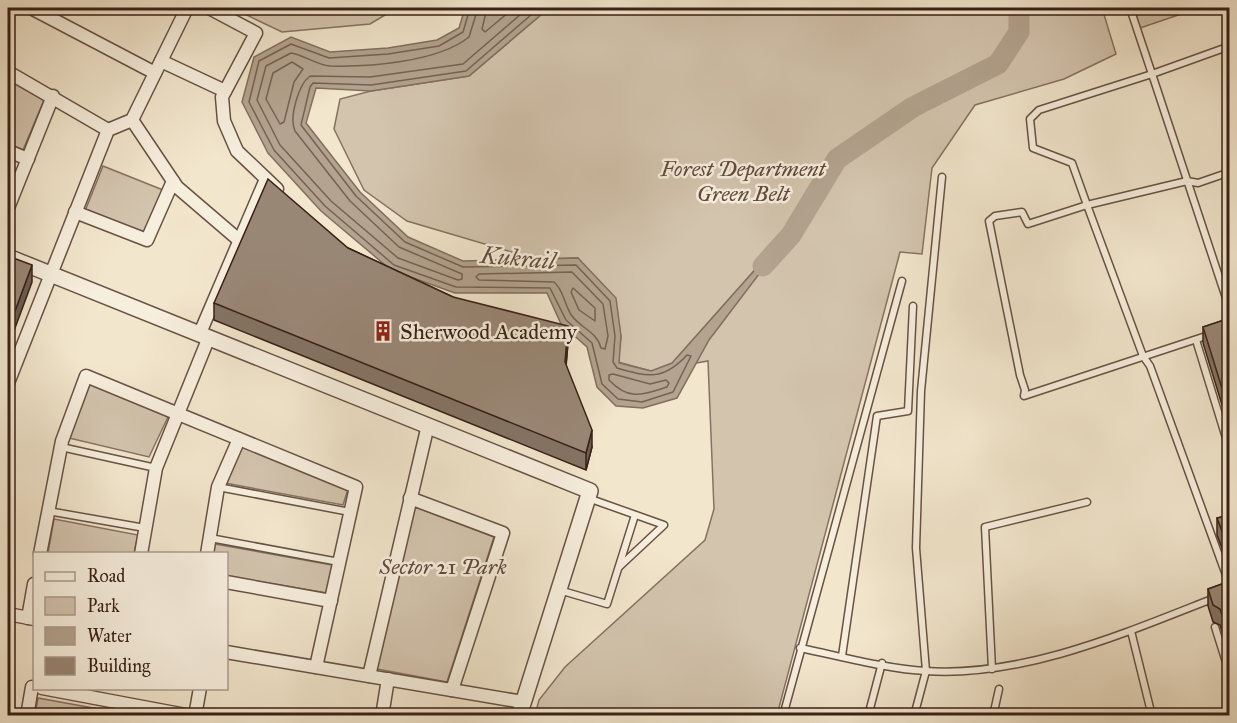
<svg xmlns="http://www.w3.org/2000/svg" width="1237" height="723" viewBox="0 0 1237 723" font-family="'IM FELL Great Primer',serif">
<rect width="100%" height="100%" fill="#f2e6cd"/>
<filter id="stains"><feTurbulence type="fractalNoise" baseFrequency=".00333" numOctaves="4"/><feColorMatrix values="0 0 0 0 .2 0 0 0 0 .09 0 0 0 0 .02 0 0 0 .5 -.17"/></filter>
<radialGradient id="worn" r=".72"><stop offset=".6" stop-color="#630" stop-opacity="0"/><stop offset="1" stop-color="#630" stop-opacity=".3"/></radialGradient>
<g fill="#d3c4ae" stroke="#867262" stroke-width="1.5">
<polygon points="232,8 397,8 370,24 282,32"/>
<polygon points="549,8 1102,8 1116,54 1064,79 975,105 932,168 922,254 900,252 777,715 535,715 539,700 565,667 705,540 714,509 708,361 651,371 618,362 621,336 578,258 535,259 407,221 364,190 334,129 340,99 371,91 469,76"/>
<polygon points="1130,8 1199,8 1137,29"/>
<polygon points="8,80 44,100 23,150 8,143"/>
<polygon points="103,166 163,190 145,235 85,211"/>
<polygon points="90,384 168,417 149,457 69,438"/>
<polygon points="241,446 348,489 343,505 225,483"/>
<polygon points="415,507 494,537 447,682 377,669"/>
<polygon points="54,519 138,535 134,553 48,553"/>
<polygon points="215,544 332,565 327,593 227,576 226,554 213,554"/>
<polygon points="38,698 132,715 35,715"/>
</g>
<polygon fill="#b3a38f" stroke="#826f5f" stroke-width="1.5" points="465,8 549,8 469,76 371,91 316,88 306,123 360,192 408,237 463,261 578,258 616,298 621,336 619,363 651,371 672,363 768,255 781,245 709,340 677,398 643,408 616,406 597,387 587,347 561,324 547,293 455,293 391,270 321,211 268,153 242,102 254,57 291,37 330,52 388,48 437,40 459,28"/>
<g fill="none" stroke-linecap="round" stroke-linejoin="round">
<g stroke="#766253" stroke-width="1.5">
<path d="M470 8 463 32 439 46 388 54 329 58 291 44 259 61 249 102 274 150 325 206 394 265 456 287 550 288 566 320 592 343 602 384 618 399 642 402 673 392 691 356 687 355C663 381 648 377 617 368L613 362 615 336 610 301 576 265 463 267 405 242 356 196 301 125 310 87 313 83 371 85 466 71 539 8"/>
<path d="M478 8 469 37C438 62 369 67 330 66 317 65 304 55 291 53L266 66 257 100 280 145 331 201 398 258 458 280 462 279V274L399 247 350 201 295 131C289 118 298 85 310 76L370 77 463 64 528 8"/>
<polyline points="487,8 482,29 485,32 514,8"/>
<polygon points="292,62 303,69 294,82 284,122 280,124 266,99 273,73"/>
<path d="M572 272 603 304 608 336 605 349 601 348C597 332 581 328 572 316 564 305 564 290 554 282L479 280 476 277 479 274Z"/>
<polygon points="573,288 595,308 595,321 579,310 571,292"/>
<path d="M613 374 650 384 666 380 669 383 667 387C642 395 629 401 609 380V375Z"/>
</g>
<polyline stroke="#b3a38f" stroke-width="21" points="763,266 791,235 837,159 913,107 998,64 1019,32 1019,8"/>
<g stroke="#675244" stroke-width="9">
<g id="service">
<polyline points="1130,8 1152,74 1039,110 1030,119 1033,148 1072,163 1087,205 1028,224 1022,212 995,216 989,221 1020,375 1025,390 1024,396 1209,335"/>
<polyline points="1230,46 1152,74 1230,310"/>
<polyline points="1230,172 1198,183 1187,181 1087,205 1143,356 1150,366 1230,586"/>
<polyline points="1196,340 1230,451"/>
<polyline points="61,447 156,468"/>
<polyline points="218,487 350,512"/>
<polyline points="588,498 664,525 619,567"/>
<polyline points="48,511 145,528"/>
<polyline points="210,538 339,562"/>
<polyline points="559,590 607,604 635,515"/>
<polyline points="1215,627 1230,675"/>
<polyline points="1131,631 1152,716"/>
<path d="M800 648C840 656 887 669 926 671 1028 678 1136 628 1230 592"/>
<polyline points="842,656 877,416 908,411 913,306"/>
<polyline points="992,669 985,527 1087,502"/>
<polyline points="783,716 902,281"/>
<polyline points="868,716 882,663"/>
<polyline points="914,716 926,671 916,548 921,391 942,177"/>
<polyline points="993,716 999,689"/>
</g>
</g>
<g stroke="#675244" stroke-width="15">
<g id="minor">
<polyline points="31,8 155,73"/>
<polyline points="209,8 256,33 222,97 224,121 237,151 277,189"/>
<polyline points="161,61 225,91"/>
<polyline points="8,72 108,130"/>
<polyline points="132,120 177,187 240,241"/>
<polyline points="8,151 28,159"/>
<polyline points="8,208 53,96"/>
<polyline points="75,212 147,240 173,181"/>
<polyline points="200,333 266,179"/>
<polyline points="8,383 108,130 132,120 187,8"/>
<polyline points="410,498 503,533 452,690"/>
<polyline points="40,554 62,441 86,376 356,487 316,667"/>
<polyline points="141,554 156,468 209,337"/>
<polyline points="207,554 218,487 239,439"/>
<polyline points="226,582 331,601"/>
<polyline points="8,614 34,619"/>
<polyline points="28,618 34,584"/>
<polyline points="226,652 523,702"/>
<polyline points="369,676 428,425"/>
<polyline points="42,688 191,716"/>
<polyline points="27,716 32,687 34,687"/>
<polyline points="195,716 200,688"/>
<polyline points="382,716 388,679"/>
</g>
</g>
<g stroke="#675244" stroke-width="18">
<polyline id="tertiary" points="8,257 590,491 519,716"/>
</g>
<use href="#service" stroke="#f7efde" stroke-width="6"/>
<use href="#minor" stroke="#f7efde" stroke-width="12"/>
<use href="#tertiary" stroke="#f7efde" stroke-width="15"/>
</g>
<g fill="#847465" stroke="#392017" stroke-width="1.5">
<polygon points="348,248 453,297 568,343 566,365 592,447 586,470 214,320 214,303"/>
<polygon points="1230,318 1230,431 1203,343 1203,327"/>
<polygon points="1230,515 1230,569 1217,535 1217,518"/>
<polygon points="1230,581 1230,656 1220,625 1213,622 1208,606 1208,589"/>
</g>
<g fill="#6b5e53" stroke="#392017" stroke-width="1.5">
<polygon points="32,265 32,282 8,347 8,330"/>
<polygon points="568,326 568,343 565,379 565,362"/>
<polygon points="592,430 592,447 586,470 586,453"/>
</g>
<g fill="#998776" stroke="#392017" stroke-width="1.5">
<polygon points="268,179 348,248 453,297 568,326 565,362 592,430 586,453 214,303"/>
<polygon points="8,256 32,265 8,330"/>
<polygon points="1230,318 1230,414 1203,327"/>
<polygon points="1230,515 1230,552 1217,518"/>
<polygon points="1230,581 1230,639 1220,609 1213,605 1208,589"/>
</g>
<defs>
<g id="building-bare" transform="scale(1.62)"><path d="M-4-6H4V6H1V3H-1V6H-4ZM-2.5-4.3h1.7v1.8h-1.7ZM.8-4.3h1.7v1.8H.8ZM-2.5-1h1.7V.8h-1.7ZM.8-1h1.7V.8H.8Z" fill="#8f2418" stroke="#f7efde" stroke-width="2.5" paint-order="stroke"/></g>
</defs>
<g fill-rule="evenodd">
<use href="#building-bare" x="383" y="331"/>
</g>
<g text-anchor="middle" stroke-width="5" stroke-linejoin="round" paint-order="stroke">
<g font-size="22" font-style="italic" fill="#60493d" stroke="#f7efde">
<text x="743" y="176">Forest Department<tspan x="743" dy="25">Green Belt</tspan></text>
<text x="443" y="574">Sector 21 Park</text>
</g>
<g font-size="22" fill="#392017" stroke="#f7efde" text-anchor="start">
<text x="400" y="339">Sherwood Academy</text>
</g>
<g font-size="24" font-style="italic" fill="#644e41" stroke="#f7efde">
<text transform="translate(518 258) rotate(5)" y="8">Kukrail</text>
</g>
</g>
<rect width="1237" height="723" fill="none" stroke="#f2e6cd" stroke-width="30"/>
<rect x="9" y="9" width="1219" height="705" fill="none" stroke="#392017" stroke-width="3"/>
<rect x="15" y="15" width="1207" height="693" fill="none" stroke="#392017" stroke-width="1.5"/>
<rect x="33" y="552" width="195" height="138" fill="#f7efde" stroke="#ab9c8e" stroke-width="1.5"/>
<rect x="45" y="572" width="30" height="9" fill="#f7efde" stroke="#ab9c8e" stroke-width="1.5"/>
<text x="87" y="582" font-size="18" fill="#392017">Road</text>
<rect x="45" y="597" width="30" height="18" fill="#d3c4ae" stroke="#ab9c8e" stroke-width="1.5"/>
<text x="87" y="612" font-size="18" fill="#392017">Park</text>
<rect x="45" y="627" width="30" height="18" fill="#b3a38f" stroke="#ab9c8e" stroke-width="1.5"/>
<text x="87" y="642" font-size="18" fill="#392017">Water</text>
<rect x="45" y="657" width="30" height="18" fill="#998776" stroke="#ab9c8e" stroke-width="1.5"/>
<text x="87" y="672" font-size="18" fill="#392017">Building</text>
<rect width="100%" height="100%" filter="url(#stains)"/>
<rect width="100%" height="100%" fill="url(#worn)"/>
</svg>
